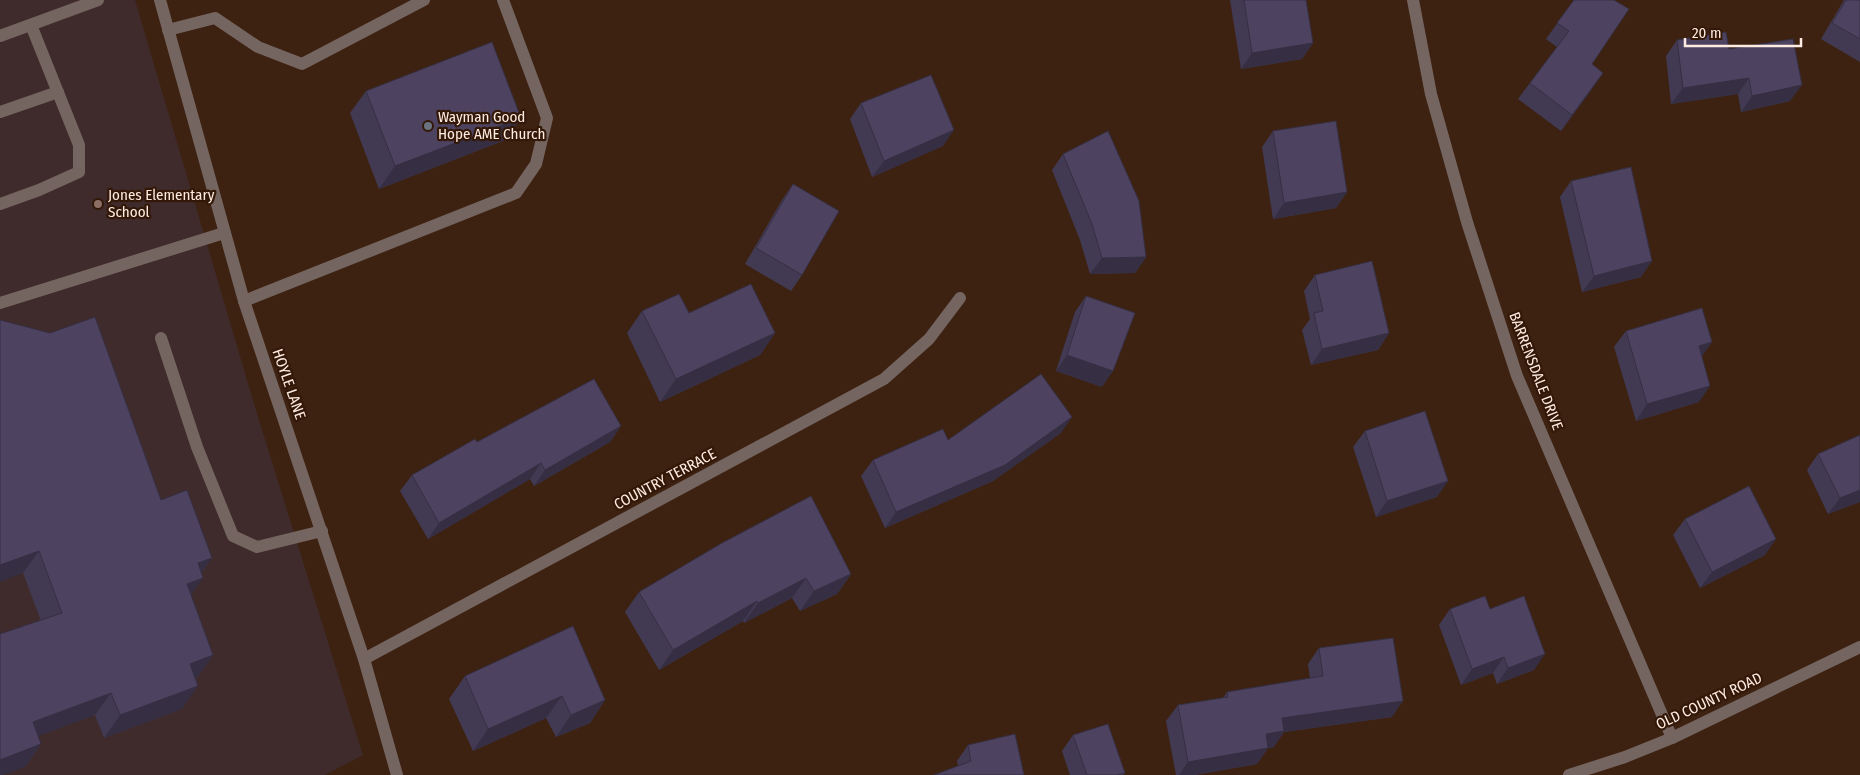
<svg xmlns="http://www.w3.org/2000/svg" width="1860" height="775" viewBox="0 0 1860 775" font-family="'Fira Sans Condensed',sans-serif">
<rect width="100%" height="100%" fill="#3d2212"/>
<polygon fill="#3f2b2b" points="0,0 135,0 255,407 363,755 325,775 0,775"/>
<g fill="none" stroke-linecap="round" stroke-linejoin="round">
<g stroke="#756560" stroke-width="12">
<polyline points="168,30 215,18 258,47 302,64 424,0"/>
<polyline points="0,36 98,0"/>
<polyline points="0,112 58,92"/>
<polyline points="0,204 39,190 79,172 79,145 31,25"/>
<polyline points="244,301 516,193 536,164 547,118 503,0"/>
<polyline points="0,303 224,233"/>
<polyline points="161,338 197,447 233,536 257,547 322,531"/>
</g>
<g stroke="#756560" stroke-width="12">
<polyline points="160,0 244,301 364,659 397,775"/>
<polyline points="1413,0 1431,94 1467,222 1517,376 1672,738"/>
<polyline points="364,659 884,379 929,339 960,298"/>
<polyline points="1569,775 1625,757 1672,738 1860,647"/>
</g>
</g>
<g fill="#423a53">
<polygon points="1230,0 1306,0 1313,43 1302,59 1241,69"/>
<polygon points="1574,0 1592,64 1592,89 1561,131 1518,99 1557,47 1546,39"/>
<polygon points="1844,0 1860,0 1860,62 1821,39"/>
<polygon points="1677,40 1729,49 1790,101 1741,112 1738,94 1671,104 1666,56"/>
<polygon points="366,91 505,140 379,189 350,113"/>
<polygon points="861,103 943,146 872,177 850,119"/>
<polygon points="1273,131 1347,192 1336,208 1273,219 1262,147"/>
<polygon points="1063,154 1146,257 1135,273 1090,274 1080,240 1052,170"/>
<polygon points="1571,181 1641,277 1582,292 1560,197"/>
<polygon points="793,184 802,275 791,291 745,264 782,200"/>
<polygon points="1315,275 1389,333 1378,350 1311,365 1302,330 1310,319 1304,291"/>
<polygon points="1086,296 1102,387 1056,371 1075,312"/>
<polygon points="642,311 689,313 775,333 760,355 660,402 627,333"/>
<polygon points="0,320 161,500 212,558 201,573 191,595 213,655 197,678 195,678 182,709 104,738 95,715 38,736 41,744 25,767 0,634 41,621 23,573"/>
<polygon points="1626,331 1702,357 1699,402 1636,421 1614,347"/>
<polygon points="621,426 610,442 534,486 530,479 428,539 400,491 412,475"/>
<polygon points="1365,431 1437,497 1376,517 1353,447"/>
<polygon points="1061,433 993,481 885,528 861,476 873,460 948,440"/>
<polygon points="1860,435 1860,502 1828,514 1807,470 1818,454"/>
<polygon points="1685,519 1765,555 1700,588 1673,535"/>
<polygon points="851,574 837,594 800,611 792,598 744,623 743,621 659,670 625,612 639,592"/>
<polygon points="1450,609 1490,609 1534,670 1497,684 1493,673 1461,685 1439,625"/>
<polygon points="1319,648 1392,717 1284,732 1273,748 1268,748 1257,764 1195,775 1176,775 1166,721 1178,705 1223,698 1227,692 1310,678 1308,664"/>
<polygon points="465,676 605,700 590,723 556,737 546,718 473,751 449,699"/>
<polygon points="1073,735 1125,773 1123,775 1070,775 1062,751"/>
<polygon points="968,745 1024,775 958,766 957,761"/>
</g>
<g fill="#362f43">
<polygon points="1313,43 1302,59 1241,69 1252,53"/>
<polygon points="1603,73 1592,89 1561,131 1572,115"/>
<polygon points="1749,78 1738,94 1671,104 1683,88"/>
<polygon points="1802,85 1790,101 1741,112 1752,96"/>
<polygon points="521,118 505,140 379,189 395,166"/>
<polygon points="954,130 943,146 872,177 884,161"/>
<polygon points="1347,192 1336,208 1273,219 1284,203"/>
<polygon points="1146,257 1135,273 1090,274 1102,258"/>
<polygon points="1652,261 1641,277 1582,292 1594,276"/>
<polygon points="775,333 760,355 660,402 676,379"/>
<polygon points="1389,333 1378,350 1311,365 1322,349"/>
<polygon points="1712,342 1701,358 1699,346"/>
<polygon points="1067,355 1113,371 1102,387 1056,371"/>
<polygon points="1710,386 1699,402 1636,421 1647,404"/>
<polygon points="1072,417 1061,433 993,481 885,528 896,512"/>
<polygon points="621,426 610,442 534,486 545,470"/>
<polygon points="541,463 530,479 428,539 439,523"/>
<polygon points="1448,481 1437,497 1376,517 1387,501"/>
<polygon points="1860,490 1860,502 1828,514 1840,498"/>
<polygon points="1776,539 1765,555 1700,588 1712,572"/>
<polygon points="39,551 23,573 0,582 0,565"/>
<polygon points="212,558 196,580 198,563"/>
<polygon points="851,574 837,594 800,611 814,591"/>
<polygon points="203,578 187,600 187,584"/>
<polygon points="806,578 792,598 744,623 758,603"/>
<polygon points="757,601 743,621 659,670 673,650"/>
<polygon points="1545,654 1534,670 1497,684 1508,668"/>
<polygon points="213,655 197,678 174,686 190,664"/>
<polygon points="1504,657 1493,673 1461,685 1472,669"/>
<polygon points="198,686 182,709 104,738 120,715"/>
<polygon points="111,693 95,715 17,744 33,722"/>
<polygon points="562,696 546,718 473,751 488,729"/>
<polygon points="605,700 590,723 556,737 571,715"/>
<polygon points="1403,701 1392,717 1284,732 1273,748 1268,748 1257,764 1195,775 1179,775 1188,762 1266,734 1282,718"/>
<polygon points="41,744 25,767 3,775 0,775 0,760"/>
</g>
<g fill="#4d4360" stroke="#362f43">
<polygon points="1244,0 1306,0 1313,43 1252,53"/>
<polygon points="1574,0 1614,0 1629,9 1592,64 1603,73 1572,115 1530,83 1569,31 1557,23"/>
<polygon points="1846,0 1860,0 1860,39 1832,23"/>
<polygon points="1726,32 1729,49 1793,39 1802,85 1752,96 1749,78 1683,88 1677,40"/>
<polygon points="492,42 521,118 395,166 366,91"/>
<polygon points="931,75 954,130 884,161 861,103"/>
<polygon points="1336,121 1347,192 1284,203 1273,131"/>
<polygon points="1108,131 1139,201 1146,257 1102,258 1092,224 1063,154"/>
<polygon points="1631,167 1652,261 1594,276 1571,181"/>
<polygon points="793,184 839,211 802,275 756,248"/>
<polygon points="1372,261 1389,333 1322,349 1314,313 1323,311 1315,275"/>
<polygon points="751,284 775,333 676,379 642,311 679,294 689,313"/>
<polygon points="1086,296 1135,313 1113,371 1067,355"/>
<polygon points="1702,308 1712,342 1699,346 1710,386 1647,404 1626,331"/>
<polygon points="95,317 161,500 187,490 212,558 198,563 203,578 187,584 213,655 190,664 198,686 120,715 111,693 33,722 41,744 0,760 0,633 0,634 62,613 39,551 0,565 0,320 50,333"/>
<polygon points="1041,374 1072,417 1005,465 896,512 873,460 943,429 948,440"/>
<polygon points="594,379 621,426 545,470 541,463 439,523 412,475 475,439 477,442"/>
<polygon points="1425,411 1448,481 1387,501 1365,431"/>
<polygon points="1860,435 1860,490 1840,498 1818,454"/>
<polygon points="1749,486 1776,539 1712,572 1685,519"/>
<polygon points="811,496 851,574 814,591 806,578 758,603 757,601 673,650 639,592 722,543"/>
<polygon points="1485,596 1490,609 1524,596 1545,654 1508,668 1504,657 1472,669 1450,609"/>
<polygon points="573,626 605,700 571,715 562,696 488,729 465,676"/>
<polygon points="1393,638 1403,701 1282,718 1284,731 1266,734 1268,748 1188,762 1178,705 1228,697 1227,692 1323,676 1319,648"/>
<polygon points="1108,724 1125,773 1117,775 1087,775 1073,735"/>
<polygon points="1015,734 1024,775 934,775 971,761 968,745"/>
</g>
<circle fill="#6b7280" stroke="#331808" stroke-width="2" cx="428" cy="126" r="5"/>
<circle fill="#8d6e63" stroke="#331808" stroke-width="2" cx="98" cy="204" r="5"/>
<g text-anchor="middle" stroke-width="4.5" stroke-linejoin="round" paint-order="stroke">
<g font-size="15" fill="#feebe1" stroke="#331808" text-anchor="start">
<text x="438" y="122">Wayman Good<tspan x="438" dy="17">Hope AME Church</tspan></text>
<text x="108" y="200">Jones Elementary<tspan x="108" dy="17">School</tspan></text>
</g>
<g font-size="15" fill="#feebe1" stroke="#331808">
<text transform="translate(1536 371) rotate(69)" y="5">BARRENSDALE DRIVE</text>
<text transform="translate(289 384) rotate(71)" y="5">HOYLE LANE</text>
<text transform="translate(665 479) rotate(-28)" y="5">COUNTRY TERRACE</text>
<text transform="translate(1709 701) rotate(-25)" y="5">OLD COUNTY ROAD</text>
</g>
</g>
<path d="M1685 38v8h116v-8" fill="none" stroke="#feebe1" stroke-width="2.5"/>
<text x="1692" y="38" font-size="15" fill="#feebe1" stroke="#331808" stroke-width="4" paint-order="stroke">20 m</text>
</svg>
